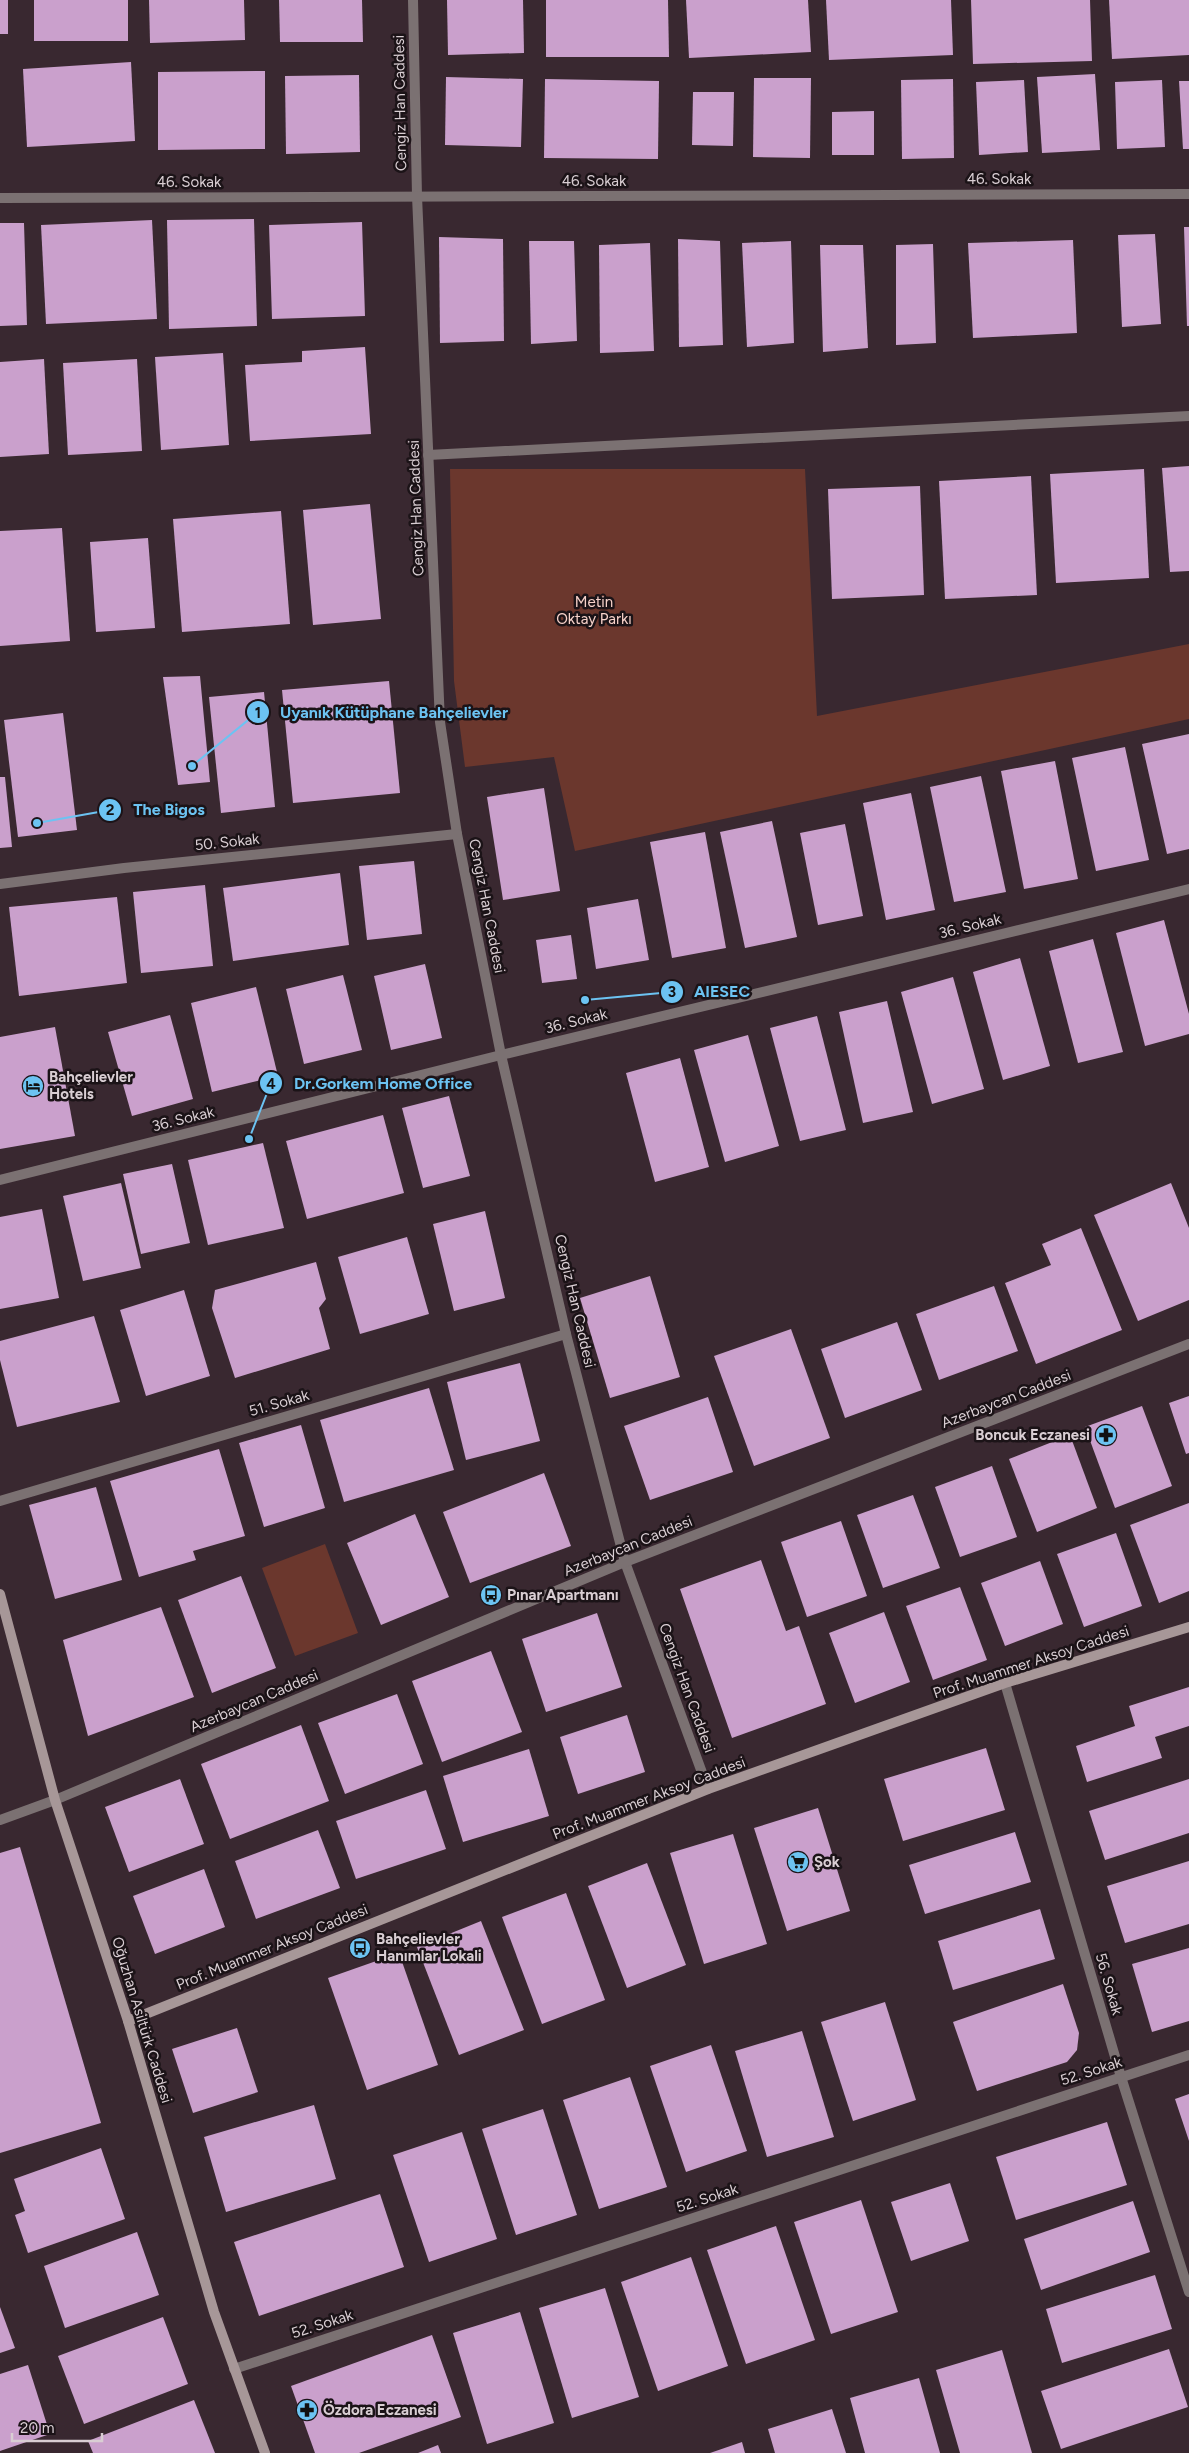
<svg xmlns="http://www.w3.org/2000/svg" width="1189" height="2453" viewBox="0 0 1189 2453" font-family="Figtree,sans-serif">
<rect width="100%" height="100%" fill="#392830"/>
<g fill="#6b372d">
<polygon points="450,469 805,469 817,716 1189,644 1189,719 575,851 554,757 465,767 454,681"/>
<polygon points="325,1544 358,1633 295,1656 262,1568"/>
</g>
<g fill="#caa0cc">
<rect x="0" y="0" width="8" height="34"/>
<rect x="34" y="0" width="94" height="41"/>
<polygon points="149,0 244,0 245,40 150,43"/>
<polygon points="279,0 362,0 363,42 280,42"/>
<polygon points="447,0 523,0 524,53 448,55"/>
<polygon points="546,0 668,0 669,57 546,57"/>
<polygon points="686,0 808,0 811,52 689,58"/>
<polygon points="826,0 951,0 953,55 829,60"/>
<polygon points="971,0 1090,0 1092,61 973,64"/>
<polygon points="1109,0 1189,0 1189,55 1112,59"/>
<polygon points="131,62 135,141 27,147 23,69"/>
<polygon points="265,71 265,149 158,150 158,72"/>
<polygon points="1095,74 1100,150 1042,153 1037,77"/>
<polygon points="359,75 360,152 286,154 285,76"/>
<polygon points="446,77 523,79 521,147 445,145"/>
<polygon points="754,78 811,78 810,158 753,157"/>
<polygon points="545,79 659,81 658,159 544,158"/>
<polygon points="953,79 954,158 902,159 901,80"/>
<polygon points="1024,80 1028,152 979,155 976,82"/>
<polygon points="1162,80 1165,147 1117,149 1115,82"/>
<polygon points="1179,81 1189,81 1189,149 1183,149"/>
<polygon points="693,92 734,92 733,146 692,145"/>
<polygon points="874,111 874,155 832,155 832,112"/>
<polygon points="254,219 257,326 169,329 167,220"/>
<polygon points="152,220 157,319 46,324 41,225"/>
<polygon points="362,222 365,316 272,319 269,225"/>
<polygon points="0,223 24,223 27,325 0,326"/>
<polygon points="1184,227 1189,227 1189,326 1187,326"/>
<polygon points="1155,234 1161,324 1122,327 1118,235"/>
<polygon points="439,237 503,239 504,341 440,343"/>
<polygon points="678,239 720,241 723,345 679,347"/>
<polygon points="1073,240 1077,333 973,338 968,243"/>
<polygon points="529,241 574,241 577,341 531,344"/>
<polygon points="791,241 794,343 747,347 742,243"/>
<polygon points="650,243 654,351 600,353 599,245"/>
<polygon points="933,244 936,343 896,345 896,245"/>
<polygon points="820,245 863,245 868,348 823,352"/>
<polygon points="365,347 371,434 250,441 245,365 302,362 302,351"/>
<polygon points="223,353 229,445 161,450 155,357"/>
<polygon points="44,359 49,454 0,457 0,362"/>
<polygon points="137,359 142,451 68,455 63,363"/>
<polygon points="1189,466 1189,571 1170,572 1162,468"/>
<polygon points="1144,469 1149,578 1056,583 1050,474"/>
<polygon points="1031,476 1037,595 945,599 939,481"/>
<polygon points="920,486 924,595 832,599 828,489"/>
<polygon points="370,504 381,619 313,625 303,510"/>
<polygon points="281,511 290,624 182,632 173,519"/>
<polygon points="62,528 70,641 0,646 0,531"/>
<polygon points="148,538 155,628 96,632 90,542"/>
<polygon points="200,676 210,782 178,785 163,677"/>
<polygon points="389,681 400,793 293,803 282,690"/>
<polygon points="264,692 275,807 221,813 209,697"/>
<polygon points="63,713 77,830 18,837 4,720"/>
<polygon points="1189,734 1189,849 1167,854 1142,744"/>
<polygon points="1125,747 1149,860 1096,871 1072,758"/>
<polygon points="1055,761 1078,879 1024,889 1001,771"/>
<polygon points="981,776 1006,892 954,902 930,787"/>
<polygon points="0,777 5,777 12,847 0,848"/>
<polygon points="544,788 560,891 503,900 487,797"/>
<polygon points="911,793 935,910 886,920 863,803"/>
<polygon points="772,821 797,937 745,948 720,832"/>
<polygon points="845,824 863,916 818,925 800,833"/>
<polygon points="705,832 726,948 672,958 650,842"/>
<polygon points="414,861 422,934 367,940 359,866"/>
<polygon points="340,873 349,945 233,961 223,888"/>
<polygon points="205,885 213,966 141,973 133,892"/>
<polygon points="117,897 127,983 19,996 9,907"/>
<polygon points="638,899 649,960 596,969 587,908"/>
<polygon points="1164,920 1189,1014 1189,1034 1145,1046 1116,933"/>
<polygon points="571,935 577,979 542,983 536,940"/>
<polygon points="1093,939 1123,1052 1078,1063 1049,951"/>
<polygon points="1020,958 1050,1066 1003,1080 973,972"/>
<polygon points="425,964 442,1038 391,1050 374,976"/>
<polygon points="343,975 362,1050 304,1064 286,989"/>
<polygon points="953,977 984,1089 932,1104 901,992"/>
<polygon points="256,987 278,1076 212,1092 191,1003"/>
<polygon points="887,1001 913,1112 863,1123 839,1012"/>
<polygon points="170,1015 193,1099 132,1116 108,1032"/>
<polygon points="817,1016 846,1130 800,1141 770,1028"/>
<polygon points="55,1027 75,1136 0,1149 0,1037"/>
<polygon points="748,1035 779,1146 725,1162 694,1050"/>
<polygon points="680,1058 709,1167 655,1182 626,1073"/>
<polygon points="449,1096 470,1176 423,1188 402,1108"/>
<polygon points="383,1115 404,1193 307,1219 286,1141"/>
<polygon points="263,1143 284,1228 208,1245 188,1160"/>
<polygon points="172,1164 190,1243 141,1254 123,1174"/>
<polygon points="121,1183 141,1268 83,1281 63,1196"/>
<polygon points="1171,1183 1189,1228 1189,1300 1138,1321 1094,1215"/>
<polygon points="42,1209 59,1298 0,1309 0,1217"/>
<polygon points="485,1211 505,1298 454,1311 433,1224"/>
<polygon points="1081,1228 1122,1330 1036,1364 1005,1283 1051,1265 1042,1244"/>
<polygon points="407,1237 429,1314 360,1334 338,1257"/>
<polygon points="316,1262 326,1299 319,1308 330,1349 235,1378 212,1308 215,1290"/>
<polygon points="650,1276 680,1377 610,1398 580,1298"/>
<polygon points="994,1286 1018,1351 939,1380 916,1314"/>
<polygon points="184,1290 210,1376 146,1396 120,1310"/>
<polygon points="94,1316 120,1402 17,1427 0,1360 0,1341"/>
<polygon points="897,1322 922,1390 845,1418 821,1349"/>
<polygon points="791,1329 830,1438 754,1466 714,1356"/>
<polygon points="520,1363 540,1441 466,1460 447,1382"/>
<polygon points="429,1388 454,1470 344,1502 320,1420"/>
<polygon points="1189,1396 1189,1453 1186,1454 1169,1403"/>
<polygon points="708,1397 733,1472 650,1500 624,1426"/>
<polygon points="1142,1406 1172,1486 1115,1508 1085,1427"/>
<polygon points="301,1425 325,1508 264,1527 239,1443"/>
<polygon points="1070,1435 1097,1508 1037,1532 1009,1459"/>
<polygon points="219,1449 245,1536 193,1551 196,1560 139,1577 110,1481"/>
<polygon points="992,1466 1017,1537 960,1557 935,1487"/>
<polygon points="544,1473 571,1546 470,1583 443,1512"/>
<polygon points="96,1487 122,1580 55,1599 29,1505"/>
<polygon points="913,1495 940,1568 883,1588 857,1515"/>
<polygon points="1189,1503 1189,1591 1159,1603 1130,1525"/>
<polygon points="415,1514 449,1597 381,1625 347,1543"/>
<polygon points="841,1521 867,1596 807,1617 781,1542"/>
<polygon points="1116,1533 1142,1606 1084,1627 1057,1554"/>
<polygon points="761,1560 786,1631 799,1626 826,1704 732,1738 680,1589"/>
<polygon points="1040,1561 1063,1624 1005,1646 981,1583"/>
<polygon points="241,1576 276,1668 212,1693 178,1600"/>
<polygon points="960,1587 987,1660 933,1680 906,1606"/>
<polygon points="161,1607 194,1697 88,1736 63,1640"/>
<polygon points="884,1612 910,1682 855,1703 829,1633"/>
<polygon points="597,1613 622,1687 546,1712 522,1639"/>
<polygon points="491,1651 522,1732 442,1762 412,1681"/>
<polygon points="1189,1687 1189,1726 1155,1737 1162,1758 1087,1782 1076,1746 1135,1726 1129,1706"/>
<polygon points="397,1694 423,1764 345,1794 318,1723"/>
<polygon points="627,1715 645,1772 578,1794 560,1737"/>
<polygon points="301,1725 329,1801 230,1839 201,1764"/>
<polygon points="986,1748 1005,1810 903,1841 884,1779"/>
<polygon points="529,1749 549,1816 463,1842 443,1776"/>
<polygon points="180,1779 204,1844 129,1872 105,1807"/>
<polygon points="1189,1779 1189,1833 1105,1860 1089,1811"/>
<polygon points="426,1790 446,1849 356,1879 336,1821"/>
<polygon points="818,1808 850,1911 787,1931 754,1828"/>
<polygon points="318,1830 340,1888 256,1919 235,1861"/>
<polygon points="1015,1832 1031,1882 925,1914 909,1865"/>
<polygon points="733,1834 767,1944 704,1964 670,1853"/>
<polygon points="20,1847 101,2123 0,2153 0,1853"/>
<polygon points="1189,1861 1189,1924 1125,1943 1107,1886"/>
<polygon points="647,1863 686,1965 627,1988 588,1886"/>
<polygon points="204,1869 225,1927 155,1954 133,1896"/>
<polygon points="566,1893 605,2000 542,2024 502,1917"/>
<polygon points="1040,1909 1055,1959 953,1990 938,1941"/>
<polygon points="481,1921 524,2030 459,2055 417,1947"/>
<polygon points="1189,1948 1189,2021 1152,2032 1132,1964"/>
<polygon points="399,1953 438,2065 367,2090 328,1978"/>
<polygon points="1063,1984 1079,2033 1077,2050 1067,2062 977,2091 953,2022"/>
<polygon points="885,2002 916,2100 853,2121 821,2022"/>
<polygon points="237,2028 258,2092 193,2113 172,2049"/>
<polygon points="802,2031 834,2137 767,2157 735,2051"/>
<polygon points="711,2045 747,2151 686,2172 650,2066"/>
<polygon points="630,2077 667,2187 599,2209 563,2100"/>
<polygon points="1189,2094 1189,2141 1175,2099"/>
<polygon points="314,2105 336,2179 226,2212 204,2137"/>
<polygon points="543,2109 577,2215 516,2235 482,2129"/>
<polygon points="1107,2122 1127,2185 1016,2220 996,2157"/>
<polygon points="462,2132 497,2239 429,2262 393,2155"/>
<polygon points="101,2148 125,2219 28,2253 15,2215 25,2211 14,2179"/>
<polygon points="950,2183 969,2241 911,2261 891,2202"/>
<polygon points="380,2194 404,2267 259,2316 234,2242"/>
<polygon points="861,2200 898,2312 831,2334 794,2222"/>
<polygon points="1133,2201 1150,2252 1041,2290 1024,2239"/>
<polygon points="776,2226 815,2340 746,2364 707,2250"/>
<polygon points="137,2232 159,2295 65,2328 44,2266"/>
<polygon points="691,2257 728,2366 658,2391 621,2282"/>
<polygon points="1155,2275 1172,2329 1062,2363 1046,2309"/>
<polygon points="605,2288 639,2397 572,2418 539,2308"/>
<polygon points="0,2307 15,2348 0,2353"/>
<polygon points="520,2312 554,2423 487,2444 453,2333"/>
<polygon points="163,2317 188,2384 84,2424 58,2356"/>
<polygon points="432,2335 461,2417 359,2453 315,2453 291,2386"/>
<polygon points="1169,2349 1188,2407 1061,2449 1041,2391"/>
<polygon points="1002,2350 1032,2453 960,2453 936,2370"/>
<polygon points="28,2365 50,2434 0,2451 0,2374"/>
<polygon points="919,2378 940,2453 865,2453 850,2398"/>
<polygon points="194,2400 215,2453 93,2453 88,2441"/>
<polygon points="832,2409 846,2453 775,2453 768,2429"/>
<polygon points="742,2442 745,2453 710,2453"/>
<polygon points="438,2445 441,2453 418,2453"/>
</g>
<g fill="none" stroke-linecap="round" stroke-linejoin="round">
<g stroke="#7b7172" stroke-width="10">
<polyline points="413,0 417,196 440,722 457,834 501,1055 566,1334 625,1562 708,1789"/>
<polyline points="0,198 1189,194"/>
<polyline points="428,455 1189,416"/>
<polyline points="0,884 124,868 457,834"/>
<polyline points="0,1180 501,1055 1189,889"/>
<polyline points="0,1501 566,1334"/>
<polyline points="1005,1683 1121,2077 1189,2292"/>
<polyline points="0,1820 55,1800 625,1562 1189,1344"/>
<polyline points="234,2369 1189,2055"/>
</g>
<g stroke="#a79798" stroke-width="10">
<polyline points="0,1594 55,1800 128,2021 214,2312 265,2453"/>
<polyline points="128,2021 708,1789 1005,1683 1189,1627"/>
</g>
</g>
<defs>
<g id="hotel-disc" transform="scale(1.125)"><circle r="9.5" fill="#6cc3f2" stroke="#1b1317"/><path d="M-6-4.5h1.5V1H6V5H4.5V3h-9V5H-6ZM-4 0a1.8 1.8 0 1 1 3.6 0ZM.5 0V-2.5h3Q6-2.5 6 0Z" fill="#111"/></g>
<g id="pharmacy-disc" transform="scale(1.125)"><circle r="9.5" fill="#6cc3f2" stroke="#1b1317"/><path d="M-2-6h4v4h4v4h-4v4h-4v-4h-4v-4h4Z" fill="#111"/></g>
<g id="bus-disc" transform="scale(1.125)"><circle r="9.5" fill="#6cc3f2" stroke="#1b1317"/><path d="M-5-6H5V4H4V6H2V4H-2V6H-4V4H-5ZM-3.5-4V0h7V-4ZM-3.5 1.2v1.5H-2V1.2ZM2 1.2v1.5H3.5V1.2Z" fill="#111"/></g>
<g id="supermarket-disc" transform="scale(1.125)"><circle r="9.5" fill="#6cc3f2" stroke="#1b1317"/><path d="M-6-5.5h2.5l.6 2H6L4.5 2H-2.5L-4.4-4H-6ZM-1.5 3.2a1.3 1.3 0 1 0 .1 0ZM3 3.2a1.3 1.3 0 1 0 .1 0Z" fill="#111"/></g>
</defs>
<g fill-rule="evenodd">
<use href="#hotel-disc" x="33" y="1086"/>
<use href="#pharmacy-disc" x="1106" y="1435"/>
<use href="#bus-disc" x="491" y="1595"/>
<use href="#supermarket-disc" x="798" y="1862"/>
<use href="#bus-disc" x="360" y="1948"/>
<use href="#pharmacy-disc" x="307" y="2410"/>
</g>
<g text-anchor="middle" stroke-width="5" stroke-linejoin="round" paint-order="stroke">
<g font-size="15" fill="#d9ced3" stroke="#1b1317">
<text transform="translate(400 103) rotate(-91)" y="5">Cengiz Han Caddesi</text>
<text x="999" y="184">46. Sokak</text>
<text x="594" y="186">46. Sokak</text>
<text x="189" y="187">46. Sokak</text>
<text transform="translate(416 508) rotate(-92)" y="5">Cengiz Han Caddesi</text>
<text transform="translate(227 842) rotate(-6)" y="5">50. Sokak</text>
<text transform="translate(487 906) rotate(79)" y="5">Cengiz Han Caddesi</text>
<text transform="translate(970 926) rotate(-14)" y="5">36. Sokak</text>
<text transform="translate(576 1021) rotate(-14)" y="5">36. Sokak</text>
<text transform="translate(183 1119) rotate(-14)" y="5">36. Sokak</text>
<text transform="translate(575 1301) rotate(77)" y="5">Cengiz Han Caddesi</text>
<text transform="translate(1006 1399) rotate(-21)" y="5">Azerbaycan Caddesi</text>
<text transform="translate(279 1403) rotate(-16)" y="5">51. Sokak</text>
<text transform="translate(628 1546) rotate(-22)" y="5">Azerbaycan Caddesi</text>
<text transform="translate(1031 1662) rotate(-18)" y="5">Prof. Muammer Aksoy Caddesi</text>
<text transform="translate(687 1688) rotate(70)" y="5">Cengiz Han Caddesi</text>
<text transform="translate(254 1701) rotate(-23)" y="5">Azerbaycan Caddesi</text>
<text transform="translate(649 1798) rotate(-21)" y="5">Prof. Muammer Aksoy Caddesi</text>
<text transform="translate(272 1947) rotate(-22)" y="5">Prof. Muammer Aksoy Caddesi</text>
<text transform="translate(1109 1984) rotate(74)" y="5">56. Sokak</text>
<text transform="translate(142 2020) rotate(73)" y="5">Oğuzhan Asiltürk Caddesi</text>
<text transform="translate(1091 2071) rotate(-18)" y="5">52. Sokak</text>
<text transform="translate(707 2198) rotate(-18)" y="5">52. Sokak</text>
<text transform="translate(322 2324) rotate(-18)" y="5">52. Sokak</text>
</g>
<g font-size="15" fill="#f7d2ca" stroke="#1b1317">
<text x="594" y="607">Metin<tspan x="594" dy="17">Oktay Parkı</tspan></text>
</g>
<g font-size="15" font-weight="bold" fill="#d9ced3" stroke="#1b1317" text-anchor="start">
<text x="49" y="1082">Bahçelievler<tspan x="49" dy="17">Hotels</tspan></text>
<text x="1090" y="1440" text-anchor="end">Boncuk Eczanesi</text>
<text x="507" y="1600">Pınar Apartmanı</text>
<text x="814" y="1867">Şok</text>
<text x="376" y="1944">Bahçelievler<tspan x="376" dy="17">Hanımlar Lokali</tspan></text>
<text x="323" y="2415">Özdora Eczanesi</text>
</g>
</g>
<path fill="none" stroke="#6cc3f2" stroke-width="2" d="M192 766L258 712M37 823L110 810M585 1000L672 992M249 1139L271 1083"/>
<g fill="#6cc3f2" stroke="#1b1317" stroke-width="2">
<circle cx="192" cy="766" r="5"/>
<circle cx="37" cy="823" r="5"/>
<circle cx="585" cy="1000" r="5"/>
<circle cx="249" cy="1139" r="5"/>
<circle cx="258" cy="712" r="12"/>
<circle cx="110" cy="810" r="12"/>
<circle cx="672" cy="992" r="12"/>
<circle cx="271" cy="1083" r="12"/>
</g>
<g font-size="15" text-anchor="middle" font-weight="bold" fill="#111">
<text x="258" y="718">1</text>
<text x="110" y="815">2</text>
<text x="672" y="997">3</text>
<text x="271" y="1089">4</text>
</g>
<g font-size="16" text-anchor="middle" font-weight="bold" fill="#6cc3f2" stroke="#1b1317" stroke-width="5" stroke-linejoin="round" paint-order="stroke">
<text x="394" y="718">Uyanık Kütüphane Bahçelievler</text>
<text x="169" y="815">The Bigos</text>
<text x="722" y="997">AIESEC</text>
<text x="383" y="1089">Dr.Gorkem Home Office</text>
</g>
<path d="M12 2433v8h90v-8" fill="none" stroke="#d9ced3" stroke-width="2.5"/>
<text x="20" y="2433" font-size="15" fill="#d9ced3" stroke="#1b1317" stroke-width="4" paint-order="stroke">20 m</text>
</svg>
